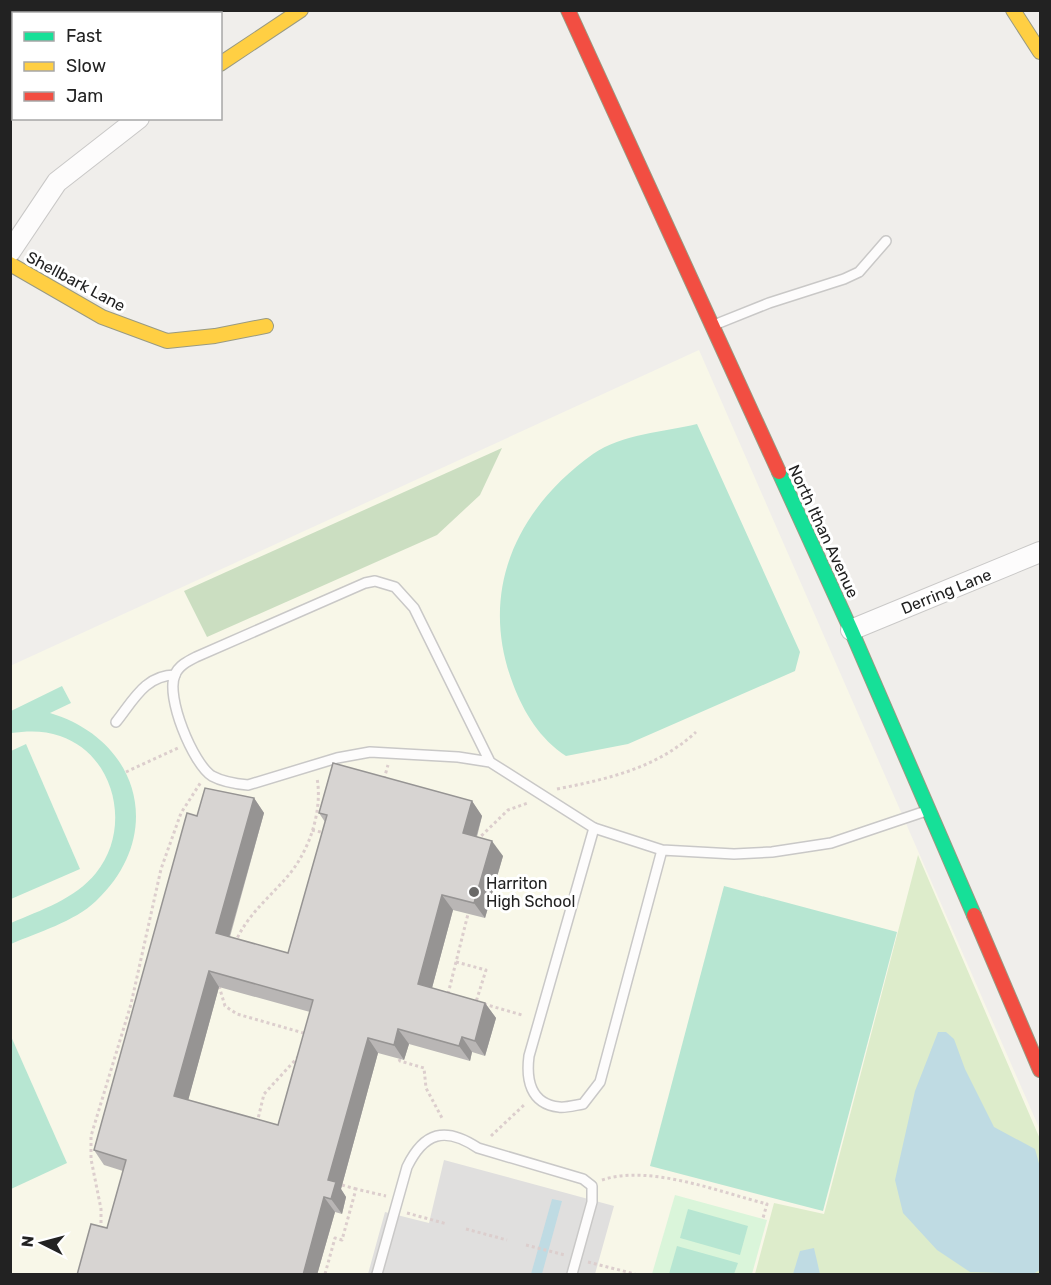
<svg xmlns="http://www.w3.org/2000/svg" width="1051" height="1285" viewBox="0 0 1051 1285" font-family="Rubik,sans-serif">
<rect width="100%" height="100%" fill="#f0eeeb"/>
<polygon fill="#f8f7e8" points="699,350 1040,1130 1040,1274 11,1274 10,666"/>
<polygon fill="#ddeccb" points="918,855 1040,1139 1040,1274 755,1274 774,1203 824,1214"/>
<polygon fill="#cbdec1" points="502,448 480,495 437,535 207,637 184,591"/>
<polygon fill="#daf5da" points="675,1195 767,1220 752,1274 652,1274"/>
<g fill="#b7e6d2">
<path d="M697 424 800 652 795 671 628 744 566 756C540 739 524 713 513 684 478 592 516 509 593 454 622 434 664 432 697 424Z"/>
<path d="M62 686 71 703 50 713C140 740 166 835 96 901 74 922 38 932 11 944V923C41 910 75 899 96 873 132 829 116 755 60 736 44 730 27 731 11 733V711Z"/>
<polygon points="26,744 80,869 11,899 11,751"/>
<polygon points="724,886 897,932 823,1211 650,1166"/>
<polygon points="10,1034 67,1163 11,1189 10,1189"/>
<polygon points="688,1209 748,1226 740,1255 680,1238"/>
<polygon points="677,1246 738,1263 734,1274 669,1274"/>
</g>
<polygon fill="#e0dfde" points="444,1160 614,1206 595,1274 368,1274 385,1212 429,1223"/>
<g fill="#bfdbe3">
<polygon points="938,1032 946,1032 954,1039 965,1069 994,1127 1035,1149 1040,1167 1040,1270 1033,1274 970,1272 937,1250 903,1213 895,1180 915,1091"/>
<polygon points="552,1199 562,1201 542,1274 531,1274"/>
<polygon points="814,1248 820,1274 793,1274 800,1251"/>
</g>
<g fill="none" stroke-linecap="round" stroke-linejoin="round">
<g stroke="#c9c8c7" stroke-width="12">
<g id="lane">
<polyline points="714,325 769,303 844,279 859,272 886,241"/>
<path d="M116 722C133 701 145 675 175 675"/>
<path d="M490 762 414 608 395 587 375 581 365 583 196 657C188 661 178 666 175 675 165 696 193 764 212 776 223 782 237 784 248 785L337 758 370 752 458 757 490 762 594 828"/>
<path d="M662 850 600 1082 583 1104C576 1105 566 1108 559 1107 530 1104 526 1079 529 1056L594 828 662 850 734 854 772 852 831 843 926 811"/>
<path d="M377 1274 407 1167C424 1132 445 1126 478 1148L583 1179 592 1186V1202L572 1274"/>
</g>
</g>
<g stroke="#c9c8c7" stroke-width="22">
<g id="street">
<polyline points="20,10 23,14"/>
<polyline points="10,252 57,182 139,118"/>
<polyline points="851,630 1040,552"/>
</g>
</g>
<g stroke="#999a82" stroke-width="16">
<polyline id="fast" points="779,472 851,630 974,915"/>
</g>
<g stroke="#999a82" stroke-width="16">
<g id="slow">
<polyline points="1013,10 1040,52"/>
<polyline points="220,64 301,10"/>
<polyline points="10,264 102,317 167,341 215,336 266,326"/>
</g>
</g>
<g stroke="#999a82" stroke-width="16">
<g id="jam">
<polyline points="568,10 779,472"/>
<polyline points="974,915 1040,1070"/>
</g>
</g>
<g stroke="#dccecd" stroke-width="3" stroke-dasharray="3 3" stroke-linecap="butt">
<polyline points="126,772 178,748"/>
<polyline points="384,779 388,765"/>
<path d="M557 789C608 779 657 768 696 732"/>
<polyline points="312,830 325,833"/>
<polyline points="477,840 508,810 528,803"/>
<path d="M235 943C247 915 268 899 287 877 309 852 323 811 317 778"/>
<polyline points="456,962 486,970 476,1002"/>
<polyline points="219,986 225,1006 237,1014 307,1034"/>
<polyline points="448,994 468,914"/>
<polyline points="484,1004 522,1015"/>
<polyline points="399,1059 400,1061 424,1068 426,1088 442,1118"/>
<polyline points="257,1123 264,1094 298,1057"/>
<polyline points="491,1136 524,1105"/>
<path d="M602 1180C650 1164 719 1192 767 1204L763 1218"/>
<polyline points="342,1185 356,1189"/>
<polyline points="407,1213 447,1224"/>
<polyline points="101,1229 101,1209 91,1159 91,1136 131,1004 161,869 181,813 201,782"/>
<polyline points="466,1229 507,1240"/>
<polyline points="526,1245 565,1255"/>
<polyline points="588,1262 635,1274"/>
<polyline points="325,1274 335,1238 342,1240 356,1189 386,1196"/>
</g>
<use href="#lane" stroke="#fdfcfc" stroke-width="9"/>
<use href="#street" stroke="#fdfcfc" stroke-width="20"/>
<use href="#fast" stroke="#16e098" stroke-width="14"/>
<use href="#slow" stroke="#ffcf43" stroke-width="14"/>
<use href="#jam" stroke="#f24e42" stroke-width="14"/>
</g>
<path fill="#b9b6b5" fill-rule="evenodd" d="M254 798 264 813 230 937 288 953 325 822 319 813 472 801 482 816 477 837 503 856 485 918 453 910 432 988 485 1003 496 1018 485 1056 472 1052 470 1061 409 1044 404 1060 378 1053 341 1189 346 1197 342 1214 335 1212 317 1275H77L107 1228 123 1171 104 1165 94 1150 197 816ZM219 987 310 1012 278 1125 188 1100Z"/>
<g fill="#969493">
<polygon points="254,798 264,813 226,948 216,933"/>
<polygon points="472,801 482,816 473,848 463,833"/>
<polygon points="492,841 503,856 485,918 474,903"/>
<polygon points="442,895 453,910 429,999 418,984"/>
<polygon points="209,971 219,987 185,1112 174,1096"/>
<polygon points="485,1003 496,1018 485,1056 475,1041"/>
<polygon points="398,1029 409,1044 404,1060 394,1045"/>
<polygon points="462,1037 472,1052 470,1061 459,1046"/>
<polygon points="368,1038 378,1053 341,1189 346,1197 342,1214 331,1199 328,1180"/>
<polygon points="324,1197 335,1212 317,1275 303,1275"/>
</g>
<path fill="#d7d4d2" stroke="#969493" stroke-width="1.5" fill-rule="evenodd" d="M333 763 472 801 463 833 492 841 474 903 442 895 418 984 485 1003 475 1041 462 1037 459 1046 398 1029 394 1045 368 1038 328 1180 336 1182 331 1199 324 1197 303 1275H77L91 1224 107 1228 126 1160 94 1150 187 813 197 816 205 788 254 798 216 933 288 953 327 815 319 813ZM209 971 313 1000 278 1125 174 1096Z"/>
<circle fill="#6a6968" stroke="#fff" stroke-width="2" cx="474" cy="892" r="6"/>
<g text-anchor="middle" stroke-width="6" stroke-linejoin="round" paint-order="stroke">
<g font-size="16" fill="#222" stroke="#fff">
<text transform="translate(76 281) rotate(28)" y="6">Shellbark Lane</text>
<text transform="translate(824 531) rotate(65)" y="6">North Ithan Avenue</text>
<text transform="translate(946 591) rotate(-22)" y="6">Derring Lane</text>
</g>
<g font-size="16" fill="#222" stroke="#fff" text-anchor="start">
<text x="486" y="889">Harriton<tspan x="486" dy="18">High School</tspan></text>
</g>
</g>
<rect width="1051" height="1285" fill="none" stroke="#222222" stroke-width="24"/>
<rect x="12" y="12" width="210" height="108" fill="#ffffff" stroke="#a7a7a7" stroke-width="1.5"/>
<rect x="24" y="32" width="30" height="9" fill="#16e098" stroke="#a7a7a7" stroke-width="1.5"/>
<text x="66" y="42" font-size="18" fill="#222222">Fast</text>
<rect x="24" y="62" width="30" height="9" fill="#ffcf43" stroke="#a7a7a7" stroke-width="1.5"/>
<text x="66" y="72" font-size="18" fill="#222222">Slow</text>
<rect x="24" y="92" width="30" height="9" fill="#f24e42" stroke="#a7a7a7" stroke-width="1.5"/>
<text x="66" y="102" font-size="18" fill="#222222">Jam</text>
<g transform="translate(42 1243) rotate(276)" stroke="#ffffff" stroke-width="4.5" paint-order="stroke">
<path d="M0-4.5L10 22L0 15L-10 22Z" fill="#222222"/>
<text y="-9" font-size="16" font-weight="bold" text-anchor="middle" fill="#222222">N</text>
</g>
</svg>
